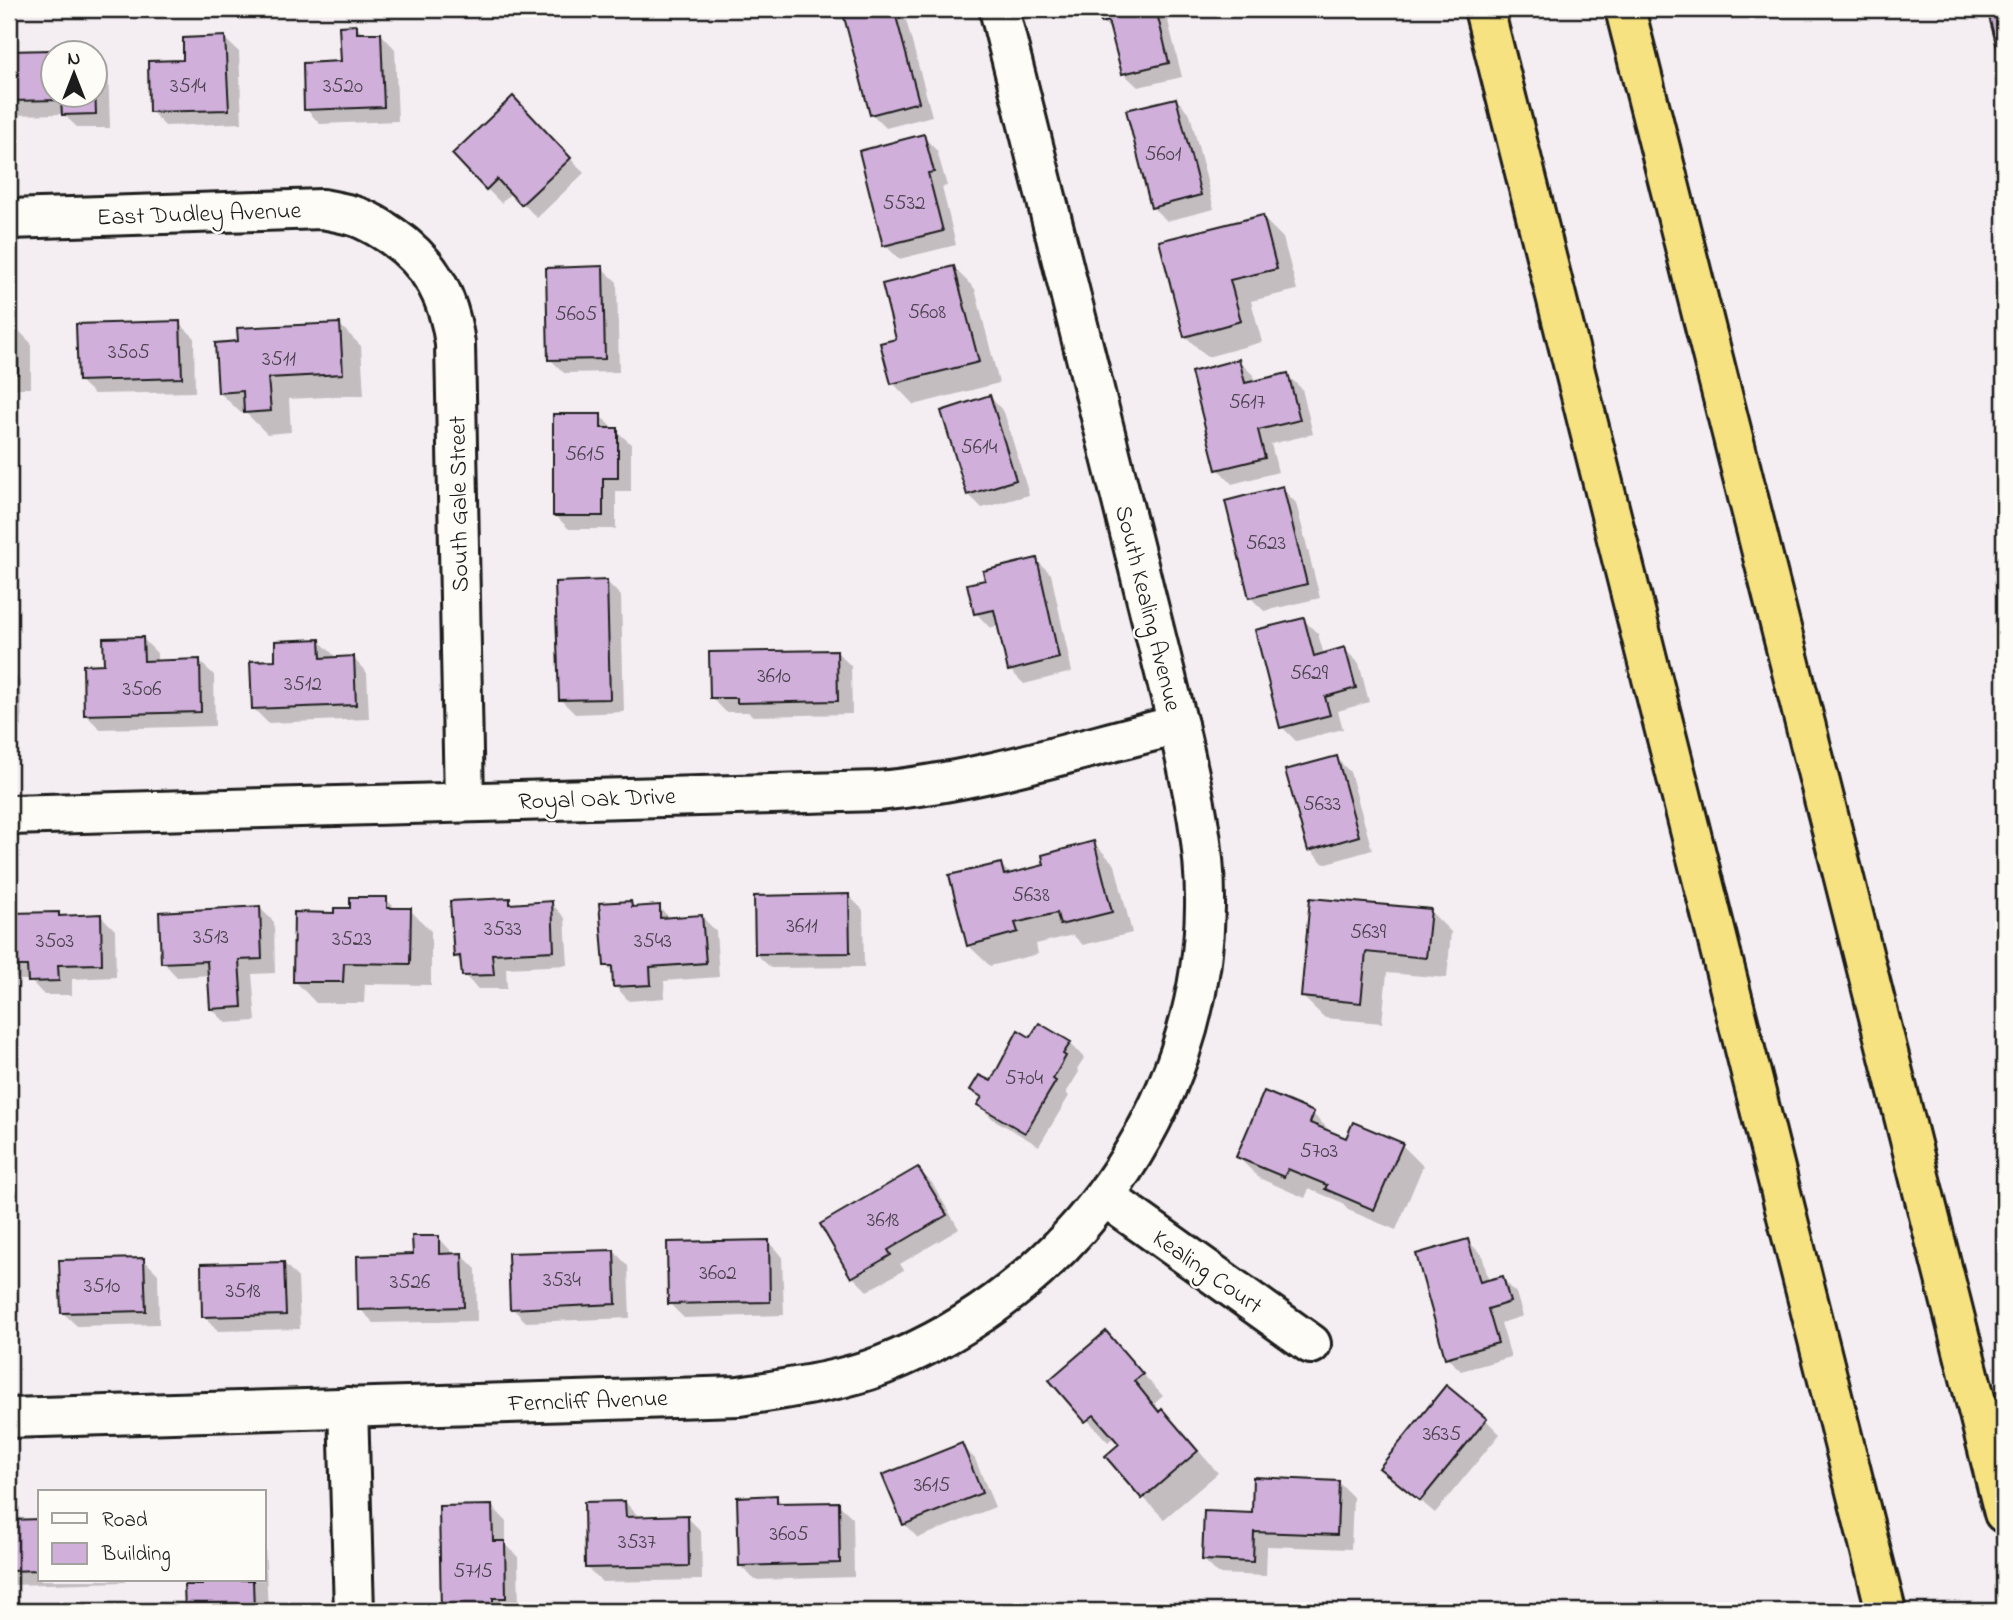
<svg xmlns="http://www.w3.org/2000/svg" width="2013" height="1620" viewBox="0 0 2013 1620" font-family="'Indie Flower',sans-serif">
<rect width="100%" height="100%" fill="#f4edf1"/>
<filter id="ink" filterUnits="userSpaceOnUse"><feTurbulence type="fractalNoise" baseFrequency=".0143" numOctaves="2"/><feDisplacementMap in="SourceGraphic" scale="14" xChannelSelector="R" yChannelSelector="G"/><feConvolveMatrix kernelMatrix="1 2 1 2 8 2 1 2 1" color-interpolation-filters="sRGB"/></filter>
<g filter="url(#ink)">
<g fill="#0003" fill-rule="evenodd">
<polygon points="881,9 895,9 906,20 932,116 886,128 872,114 846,18"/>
<polygon points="1099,9 1165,9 1182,77 1138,87 1123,73 1112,31 1103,22"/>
<polygon points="356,27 364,35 381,34 395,49 398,121 320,124 306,109 343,63"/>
<polygon points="224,38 239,52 242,123 165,126 151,111"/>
<path d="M93 50 108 65 110 128H78L63 114 11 115 9 113V53ZM52 52H94V94H52Z"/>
<polygon points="1176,99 1190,114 1214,209 1167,221 1152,207"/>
<polygon points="527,113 584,173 537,218 512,192 501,203 487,189"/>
<polygon points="923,136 937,151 947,186 942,187 956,245 899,259 885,245"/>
<polygon points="1262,217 1283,238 1297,290 1251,301 1262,342 1207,357 1185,336"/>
<polygon points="953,267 975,289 999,383 914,405 893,383"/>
<polygon points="602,268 617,282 619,372 564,373 550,359"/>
<polygon points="179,323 194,337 195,392 94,394 79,380"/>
<polygon points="340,325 361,346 364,395 289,399 291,432 267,434 246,413 241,413 219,392 240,343"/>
<polygon points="9,328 16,328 31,343 31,388 9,388"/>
<polygon points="1239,361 1253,375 1255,383 1287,375 1302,389 1313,434 1271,444 1278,472 1232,484 1218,469"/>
<polygon points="990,397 1004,412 1029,495 982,508 968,494"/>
<polygon points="600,416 631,444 631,491 616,491 616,529 569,529 555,515"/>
<polygon points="1282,488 1296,503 1320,598 1264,611 1250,597"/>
<polygon points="1036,560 1051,574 1072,672 1024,684 1010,670 999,625 990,628 976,613 987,581"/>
<polygon points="607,582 621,596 624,712 575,714 560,699"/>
<polygon points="1304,620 1318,634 1324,655 1344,649 1359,663 1369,702 1338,711 1343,729 1296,741 1282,727"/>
<polygon points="143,639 157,653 157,662 199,661 214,675 215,726 100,729 86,715 106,666"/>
<polygon points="319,641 334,655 334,659 353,658 367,673 369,719 268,723 254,709 277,662"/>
<polygon points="837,652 851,666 852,714 753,716 748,712 726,712 711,697"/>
<polygon points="9,669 20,681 22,727 9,728"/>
<polygon points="1336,758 1350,772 1372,850 1324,864 1310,850"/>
<polygon points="1094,843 1115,865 1132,933 1083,945 1073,935 1036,944 1038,954 990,966 968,945 1001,865 1011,875 1046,866"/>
<polygon points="849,896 863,910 864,967 771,968 756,954"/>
<polygon points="386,899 397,910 410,910 431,931 431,985 365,984 364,1003 316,1003 295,981 335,915"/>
<polygon points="509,900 515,906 551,903 565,918 568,965 506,968 507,989 478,989 464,975 463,964 455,956"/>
<polygon points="1312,900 1430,911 1451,932 1447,978 1387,973 1382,1023 1325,1018 1303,997"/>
<polygon points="630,903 636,908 659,907 671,919 702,917 716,931 719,977 664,981 665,998 629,1001 615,986 614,974 606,966"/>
<polygon points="259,907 274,922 275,973 252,974 256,1021 226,1023 212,1009 210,975 177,977 163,962"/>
<polygon points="9,915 101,916 115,930 116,977 72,979 72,995 44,995 30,980 18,980 9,971"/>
<polygon points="1031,1040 1070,1043 1084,1058 1077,1069 1079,1072 1066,1093 1069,1096 1039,1146 993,1119 979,1105 982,1100 972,1090 992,1083"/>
<polygon points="1313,1114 1335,1136 1347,1141 1402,1145 1423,1166 1396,1230 1348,1210 1341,1202 1309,1189 1305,1198 1259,1178 1238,1157"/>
<polygon points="918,1169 932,1183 959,1229 900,1264 904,1270 867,1291 853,1277"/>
<polygon points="438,1237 452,1252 452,1255 462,1255 476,1269 477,1321 374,1323 360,1309 415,1256"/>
<polygon points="1468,1241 1482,1255 1489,1282 1502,1278 1516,1293 1523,1316 1501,1323 1511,1357 1461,1371 1447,1357"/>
<polygon points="768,1242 782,1256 784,1315 684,1318 670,1304"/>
<polygon points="614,1251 628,1266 630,1318 526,1322 512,1308"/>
<polygon points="144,1260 158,1274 159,1324 77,1326 62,1312"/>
<polygon points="284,1263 298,1278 300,1329 218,1331 204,1316"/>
<polygon points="1106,1334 1163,1396 1154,1404 1183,1433 1218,1473 1164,1519 1143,1497 1122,1445 1115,1436 1108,1442 1051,1380"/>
<polygon points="1486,1420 1500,1434 1435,1513 1381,1468"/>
<polygon points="961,1445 975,1459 995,1507 918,1538 904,1524"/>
<polygon points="1338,1482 1353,1497 1351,1549 1267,1546 1266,1576 1218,1574 1204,1560 1253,1515"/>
<polygon points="776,1497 784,1505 838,1504 853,1518 854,1577 755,1580 740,1566"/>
<polygon points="625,1502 639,1517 687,1517 701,1531 702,1580 602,1582 587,1568"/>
<polygon points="492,1506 506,1521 506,1545 518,1557 519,1611 442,1611 440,1508"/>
<polygon points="9,1521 40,1521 40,1580 125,1580 125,1582 9,1585"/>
<polygon points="264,1525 268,1611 186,1611 185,1587 204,1587 204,1580 264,1580"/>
</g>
<g fill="#d0b0db" stroke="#1c1c1c" stroke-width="2">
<polygon points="875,9 894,9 919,102 870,115 844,17"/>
<polygon points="1098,9 1156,9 1169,63 1122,74 1108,21 1101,23"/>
<polygon points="1987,9 2004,9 2004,74"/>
<polygon points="357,25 357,33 381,33 384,107 304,110 303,63 341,61 339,26"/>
<polygon points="225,36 229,110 149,112 148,61 183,60 183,38"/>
<polygon points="94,49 94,52 52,52 52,94 94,94 94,60 96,114 62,115 61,100 9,101 9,51"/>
<polygon points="513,96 571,158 521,205 497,179 486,190 452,154"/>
<polygon points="1176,98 1201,195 1151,208 1126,110"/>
<polygon points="924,134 934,172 928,173 943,231 883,246 859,151"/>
<polygon points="1263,215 1277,269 1230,280 1241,321 1184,337 1159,241"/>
<polygon points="603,266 605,359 548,360 546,268"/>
<polygon points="954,266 979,362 891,384 880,343 896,339 882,284"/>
<polygon points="180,321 182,378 78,381 76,324"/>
<polygon points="340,323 343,374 268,378 271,411 244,413 243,391 218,393 215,343 238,341 237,328"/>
<polygon points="17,326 18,374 9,374 9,327"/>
<polygon points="1239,359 1245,383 1288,373 1300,420 1258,430 1265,458 1216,470 1191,372"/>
<polygon points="990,395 1016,480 967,495 941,411"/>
<polygon points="553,414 601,414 601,428 618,428 618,478 603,478 603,516 553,516"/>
<polygon points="1283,486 1307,584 1249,598 1225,501"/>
<polygon points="1037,558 1059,658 1008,671 994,610 974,614 967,584 985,580 983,571"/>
<polygon points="607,580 610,699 559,700 555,582"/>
<polygon points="1304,618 1314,656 1345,647 1356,688 1325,697 1330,715 1280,728 1255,630"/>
<polygon points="143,637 144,661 200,659 201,712 84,715 83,665 104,664 103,638"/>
<polygon points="320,639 321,658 354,656 356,705 252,709 250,661 275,660 275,641"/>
<polygon points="837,650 838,701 737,703 737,698 710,698 709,652"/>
<polygon points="1337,756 1359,836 1308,851 1285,770"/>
<polygon points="1094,841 1112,912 1060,925 1057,913 1015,923 1018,932 967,946 949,875 1001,863 1004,875 1044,865 1042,855"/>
<polygon points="849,894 850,953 755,954 754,896"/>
<polygon points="350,897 387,897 387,908 411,908 410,964 344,963 343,982 293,982 294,912 334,913 334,908 350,908"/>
<polygon points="510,898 510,904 552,901 554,951 492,954 494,975 462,976 460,956 454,957 450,901"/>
<polygon points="1310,898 1431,909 1426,958 1366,952 1361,1003 1301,997"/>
<polygon points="631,901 632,907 660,905 660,918 702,915 706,963 650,967 651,985 613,987 612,966 604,966 599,903"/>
<polygon points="260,906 262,959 239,960 242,1007 210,1009 207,961 161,963 159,912"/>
<polygon points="59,912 59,916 101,914 102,964 58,965 59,981 28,982 27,966 9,966 9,913"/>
<polygon points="1039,1023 1071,1042 1063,1054 1066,1056 1053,1079 1056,1081 1025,1133 977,1105 982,1097 970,1090 979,1075 991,1081 1018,1030 1030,1037"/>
<polygon points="1264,1091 1314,1112 1310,1123 1346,1138 1353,1122 1403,1143 1374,1210 1325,1189 1327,1185 1288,1169 1284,1177 1236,1157"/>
<polygon points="918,1167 947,1215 888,1250 891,1255 851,1278 820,1224"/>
<polygon points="412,1236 439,1236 439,1254 462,1253 464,1307 358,1310 357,1256 413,1254"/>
<polygon points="1468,1239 1480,1282 1503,1276 1510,1302 1488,1309 1498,1343 1445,1358 1416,1254"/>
<polygon points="769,1240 770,1302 668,1304 667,1242"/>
<polygon points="614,1250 616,1304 510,1309 508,1253"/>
<polygon points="144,1258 146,1311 61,1313 59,1260"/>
<polygon points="284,1262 286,1315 202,1317 201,1264"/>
<polygon points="1106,1331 1143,1374 1134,1381 1159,1412 1162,1409 1198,1451 1142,1499 1105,1456 1119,1444 1094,1415 1085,1422 1049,1380"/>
<polygon points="1446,1385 1487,1419 1420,1501 1379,1468"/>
<polygon points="962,1443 982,1493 903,1525 882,1475"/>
<polygon points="1253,1477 1339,1481 1337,1535 1254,1532 1253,1562 1202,1560 1204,1511 1252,1513"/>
<polygon points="777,1495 777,1503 839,1502 840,1563 739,1566 737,1497"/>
<polygon points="625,1501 626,1517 688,1515 689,1566 585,1568 584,1502"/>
<polygon points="492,1505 493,1541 505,1541 506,1598 493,1598 493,1611 441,1611 439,1506"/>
<polygon points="40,1519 40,1570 9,1571 9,1520"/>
<polygon points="202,1580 253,1580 254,1611 185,1611 184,1585 202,1585"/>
</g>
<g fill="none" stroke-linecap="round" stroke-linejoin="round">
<g stroke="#1c1c1c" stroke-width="44">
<g id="street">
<path d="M9 219 322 209C333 211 344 213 354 216 368 220 380 228 392 236 431 263 449 297 455 344L464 802"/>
<path d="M9 815 878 791C980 782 1079 749 1178 725"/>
<polyline points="1105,1197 1311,1344"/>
<polyline points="348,1407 354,1611"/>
<path d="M9 1418 739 1396C788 1388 836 1383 883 1365 1069 1292 1202 1109 1205 907 1206 844 1192 786 1178 725L999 9"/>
</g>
</g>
<g stroke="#1c1c1c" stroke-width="44">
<g id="highway">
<polyline points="1484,9 1886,1611"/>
<polyline points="1625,9 2004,1513"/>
</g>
</g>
<use href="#street" stroke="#fdfcf7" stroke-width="38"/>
<use href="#highway" stroke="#f7e281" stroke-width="38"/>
</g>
</g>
<g text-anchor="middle" stroke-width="5" stroke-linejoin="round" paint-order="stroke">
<g font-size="21" fill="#49414c">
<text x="188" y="92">3514</text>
<text x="343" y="92">3520</text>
<text x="1163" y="160">5601</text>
<text x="904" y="209">5532</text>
<text x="927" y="318">5608</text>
<text x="576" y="320">5605</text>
<text x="129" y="358">3505</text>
<text x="279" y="365">3511</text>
<text x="1247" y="408">5617</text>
<text x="979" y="453">5614</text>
<text x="585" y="460">5615</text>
<text x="1266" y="549">5623</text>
<text x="1309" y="679">5629</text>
<text x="774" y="682">3610</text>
<text x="303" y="690">3512</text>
<text x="142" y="695">3506</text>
<text x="1322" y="810">5633</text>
<text x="1031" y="901">5638</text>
<text x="802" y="932">3611</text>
<text x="503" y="935">3533</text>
<text x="1368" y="938">5639</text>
<text x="211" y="943">3513</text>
<text x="352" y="945">3523</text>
<text x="55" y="947">3503</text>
<text x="653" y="947">3543</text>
<text x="1024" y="1084">5704</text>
<text x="1319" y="1157">5703</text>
<text x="883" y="1226">3618</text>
<text x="718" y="1279">3602</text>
<text x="562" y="1286">3534</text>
<text x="410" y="1288">3526</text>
<text x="102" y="1292">3510</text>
<text x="243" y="1297">3518</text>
<text x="1442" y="1440">3635</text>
<text x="932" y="1491">3615</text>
<text x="789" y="1540">3605</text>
<text x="637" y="1548">3537</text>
<text x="473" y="1577">5715</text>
</g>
<g font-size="24" fill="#1c1c1c" stroke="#fdfcf7">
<text transform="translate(199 213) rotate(-2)" y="8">East Dudley Avenue</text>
<text transform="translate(458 504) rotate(-91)" y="8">South Gale Street</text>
<text transform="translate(1149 608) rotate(76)" y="8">South Kealing Avenue</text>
<text transform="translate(597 798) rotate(-2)" y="8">Royal Oak Drive</text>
<text transform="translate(1208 1271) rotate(35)" y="8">Kealing Court</text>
<text transform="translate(588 1400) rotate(-2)" y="8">Ferncliff Avenue</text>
</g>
</g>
<rect width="2013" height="1620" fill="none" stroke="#fdfcf7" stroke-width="35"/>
<rect x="18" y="18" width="1978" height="1585" fill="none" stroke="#1c1c1c" stroke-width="2.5" filter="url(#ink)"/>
<rect x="38" y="1490" width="228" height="91" fill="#fdfcf7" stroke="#a3a29f" stroke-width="2"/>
<rect x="52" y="1513" width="35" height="10" fill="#fdfcf7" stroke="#a3a29f" stroke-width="2"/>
<text x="102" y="1526" font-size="21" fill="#1c1c1c">Road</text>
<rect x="52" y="1543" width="35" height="21" fill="#d0b0db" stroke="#a3a29f" stroke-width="2"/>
<text x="102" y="1560" font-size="21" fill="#1c1c1c">Building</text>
<g transform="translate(74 74)"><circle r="33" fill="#fdfcf7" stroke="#a3a29f" stroke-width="2"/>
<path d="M0-5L12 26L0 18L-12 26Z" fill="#1c1c1c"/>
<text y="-10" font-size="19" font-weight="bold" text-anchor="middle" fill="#1c1c1c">N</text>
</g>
</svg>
